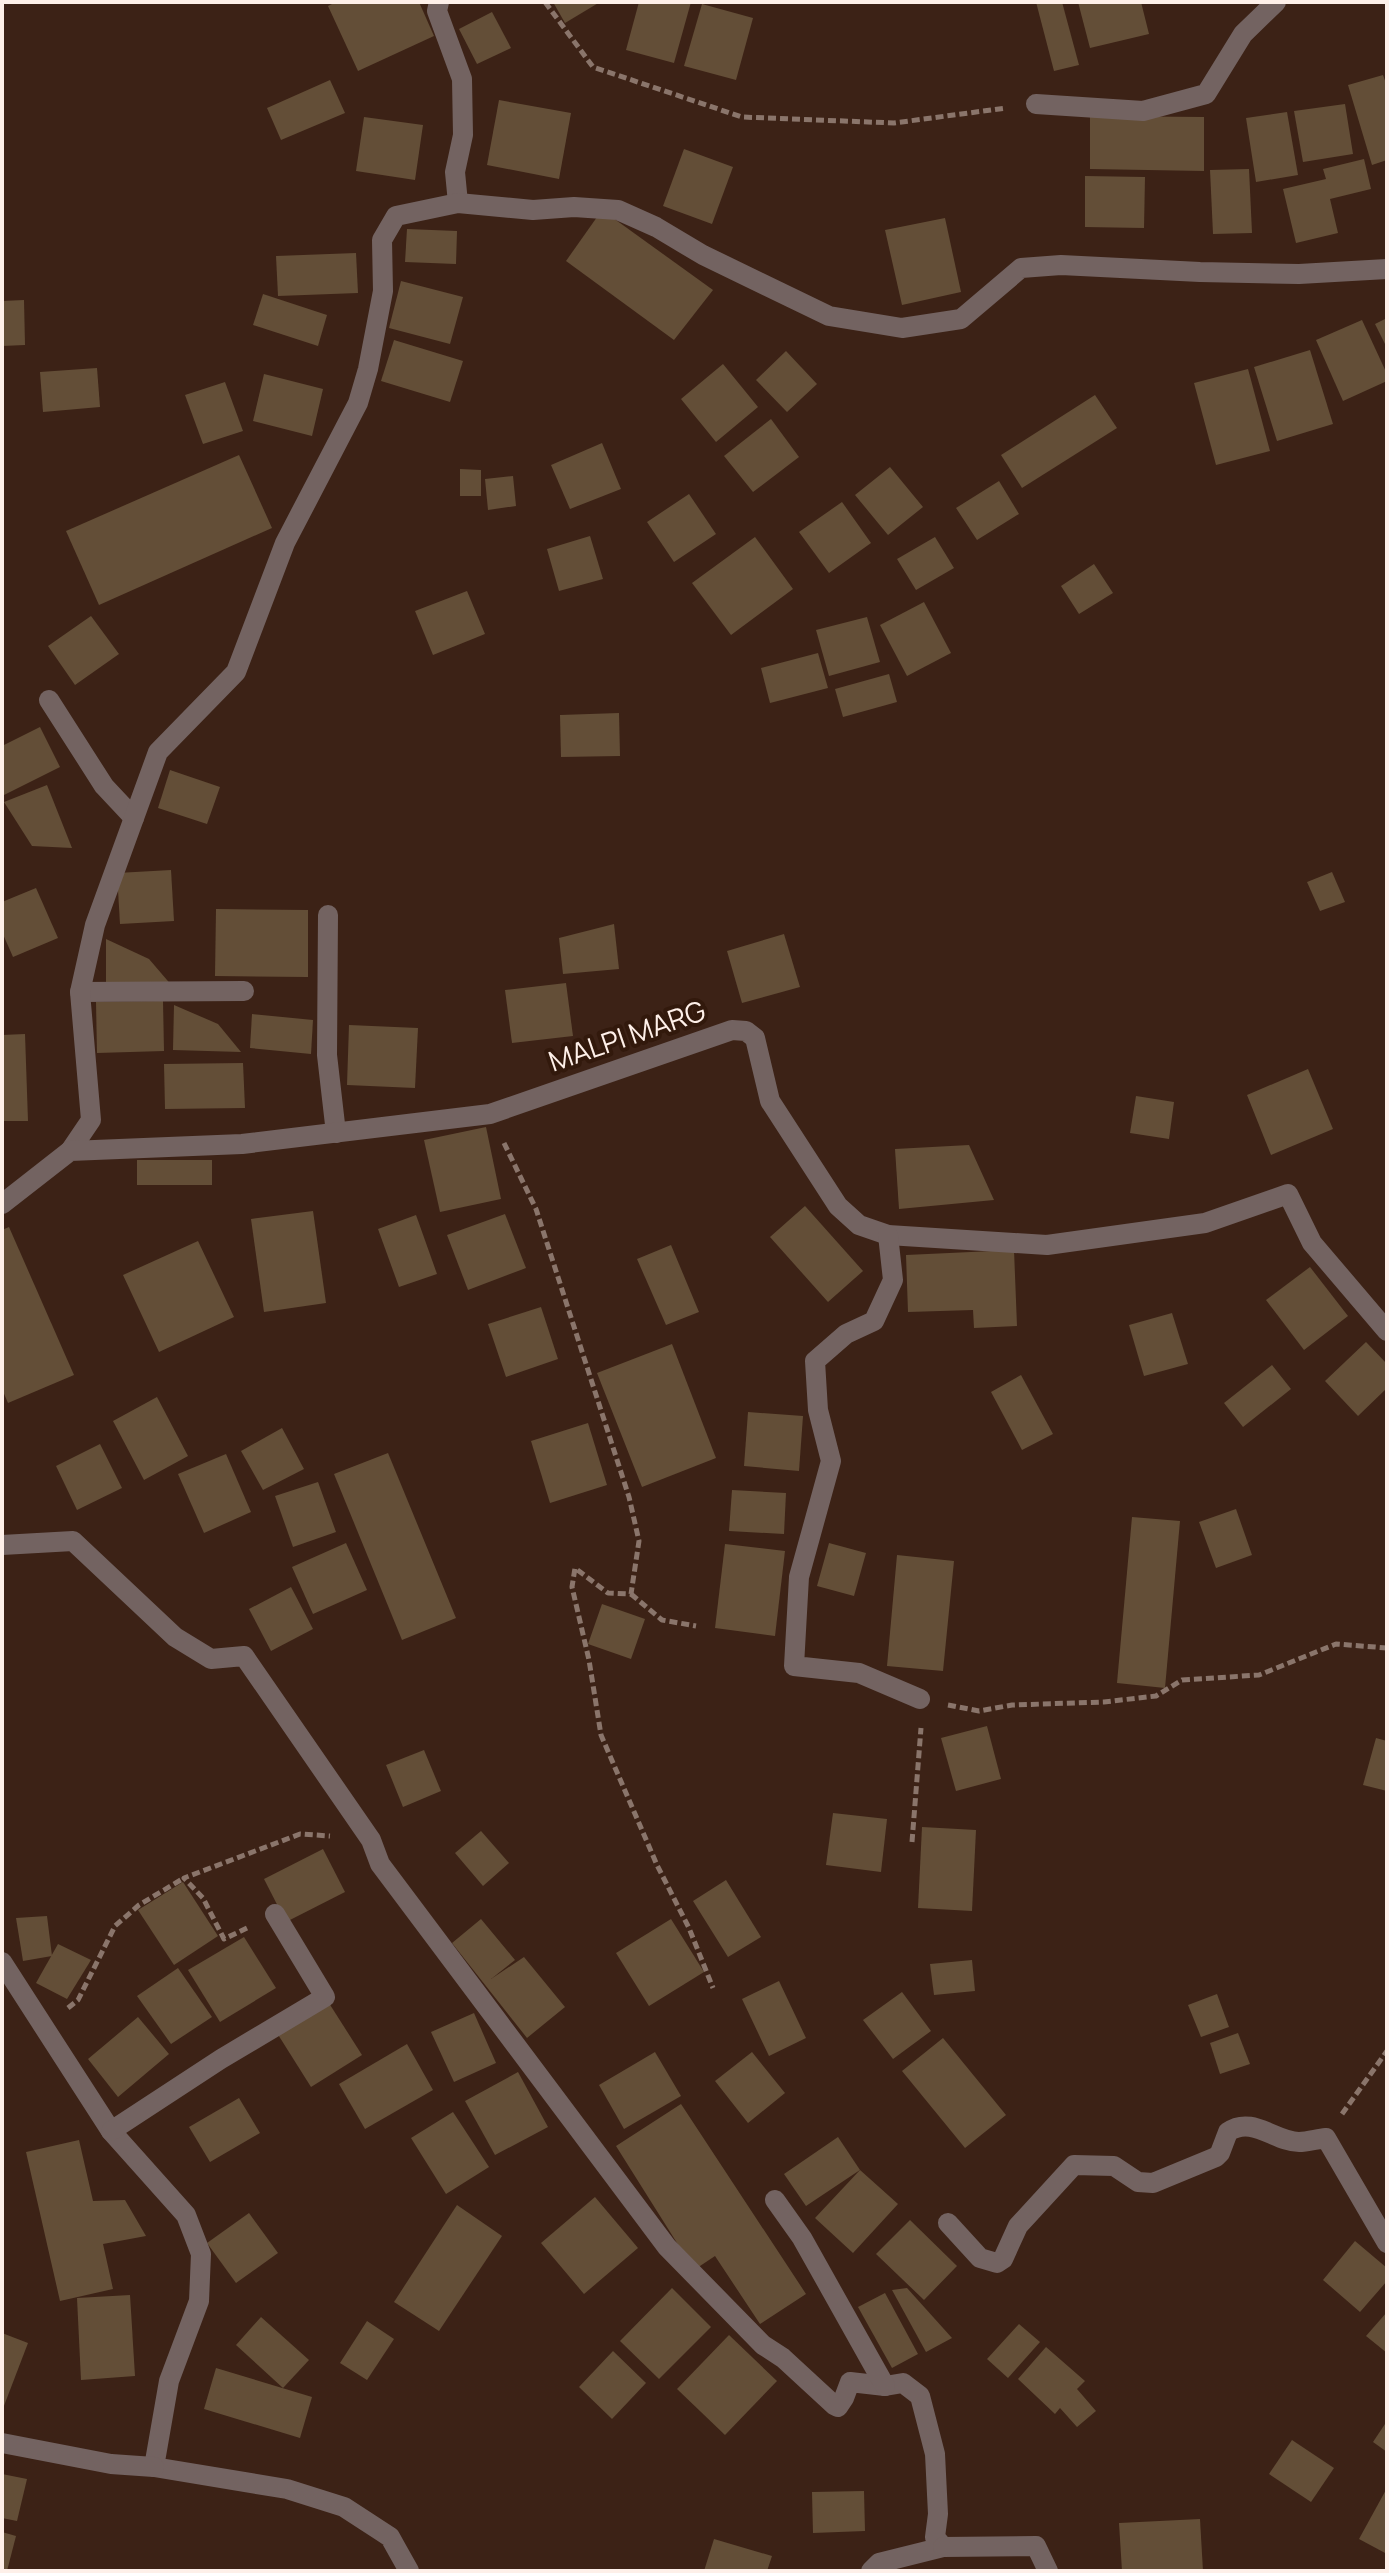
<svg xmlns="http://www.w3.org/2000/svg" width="1389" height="2573" viewBox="0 0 1389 2573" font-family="Manrope,sans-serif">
<rect width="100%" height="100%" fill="#3c2216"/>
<g fill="#634e37">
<polygon points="336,2 419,2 434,36 358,71 328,6"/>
<polygon points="553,2 600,2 565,23"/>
<polygon points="639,2 691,2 674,63 626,50"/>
<polygon points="1036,2 1062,2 1079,65 1054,71"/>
<polygon points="1078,2 1141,2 1149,34 1090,48"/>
<polygon points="702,4 753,18 736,80 684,66"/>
<polygon points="492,12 511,48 477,64 459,29"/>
<polygon points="1383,75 1387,86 1387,160 1372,165 1348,85"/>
<polygon points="330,80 345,113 281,140 267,108"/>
<polygon points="499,100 571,113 559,179 487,165"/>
<polygon points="1345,104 1353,154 1303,162 1294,111"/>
<polygon points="1287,112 1298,175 1256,182 1246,118"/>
<polygon points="1090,116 1204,117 1204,171 1090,169"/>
<polygon points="364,117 423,125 415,180 356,171"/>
<polygon points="684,149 733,167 712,224 663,206"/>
<polygon points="1364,159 1371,189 1330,199 1338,233 1296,243 1283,189 1326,179 1323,169"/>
<polygon points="1249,169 1252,233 1213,234 1210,170"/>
<polygon points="1085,176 1145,177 1144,228 1085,227"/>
<polygon points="602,210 713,290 674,340 566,261"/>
<polygon points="945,218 961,292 902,305 885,230"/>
<polygon points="407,229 457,231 456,264 405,262"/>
<polygon points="356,253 358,293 278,296 276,256"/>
<polygon points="401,281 463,297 450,344 389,328"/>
<polygon points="263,294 327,315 318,346 253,325"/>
<polygon points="24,300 25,345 2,346 2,301"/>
<polygon points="1387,318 1387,348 1375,324"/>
<polygon points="1362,320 1387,374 1387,381 1343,401 1316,340"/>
<polygon points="394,340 463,361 450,402 381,381"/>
<polygon points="1310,350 1333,424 1277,441 1254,367"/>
<polygon points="786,351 817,384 787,412 756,380"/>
<polygon points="723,364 758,407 716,442 681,399"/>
<polygon points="97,368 100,407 43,412 40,372"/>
<polygon points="1248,369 1270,451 1216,465 1194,383"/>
<polygon points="264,374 323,389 312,436 253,421"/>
<polygon points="225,382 243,431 203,444 185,395"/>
<polygon points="1095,395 1117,428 1022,488 1001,455"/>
<polygon points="771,419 799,457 753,492 724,456"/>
<polygon points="602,443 621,489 570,509 551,465"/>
<polygon points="239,455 272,528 99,605 66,531"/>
<polygon points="890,467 923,507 888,535 855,495"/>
<polygon points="460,469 481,470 481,496 460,496"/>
<polygon points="513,476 516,506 488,510 485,479"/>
<polygon points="999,481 1019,514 977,540 956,508"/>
<polygon points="689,494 716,534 674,562 647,522"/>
<polygon points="842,502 871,543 829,573 799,532"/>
<polygon points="590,536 603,579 559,591 547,549"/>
<polygon points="755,537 793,589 731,635 692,583"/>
<polygon points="935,537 954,568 916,590 897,559"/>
<polygon points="1094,564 1113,593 1079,614 1061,586"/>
<polygon points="467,591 485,634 433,655 415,611"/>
<polygon points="924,602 951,653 907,676 880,625"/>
<polygon points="91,616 119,654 75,685 48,646"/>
<polygon points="867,617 880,662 829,676 816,630"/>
<polygon points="818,653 828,688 770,703 761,668"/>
<polygon points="889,674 897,702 843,717 835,689"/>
<polygon points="619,713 620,756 561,757 560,715"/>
<polygon points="40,727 60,767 2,796 2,746"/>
<polygon points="170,770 220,787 207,824 158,808"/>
<polygon points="47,785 72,848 32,846 4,802"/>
<polygon points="171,870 174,921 120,924 117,873"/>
<polygon points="1332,872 1345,902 1320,911 1307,882"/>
<polygon points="36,888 58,938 13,957 2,932 2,902"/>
<polygon points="216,909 308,910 308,977 215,976"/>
<polygon points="614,924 619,969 563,974 559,938"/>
<polygon points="784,934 800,987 742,1003 727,951"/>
<polygon points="106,939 149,959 173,987 106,987"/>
<polygon points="566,983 573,1036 512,1043 505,990"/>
<polygon points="163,1001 164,1051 97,1053 96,1002"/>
<polygon points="174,1005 218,1024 241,1052 173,1050"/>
<polygon points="252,1014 313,1020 311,1054 250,1048"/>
<polygon points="349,1025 418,1028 415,1088 347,1085"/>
<polygon points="25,1034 28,1121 2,1121 2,1035"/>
<polygon points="243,1063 245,1108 165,1109 164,1064"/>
<polygon points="1308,1069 1333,1129 1271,1155 1247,1095"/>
<polygon points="1136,1096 1174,1102 1169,1139 1130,1133"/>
<polygon points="486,1127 501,1199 440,1212 424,1140"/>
<polygon points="969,1145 994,1200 899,1209 895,1149"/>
<rect x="137" y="1160" width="75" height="25"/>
<polygon points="805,1206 863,1271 828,1302 770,1237"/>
<polygon points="313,1211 326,1303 264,1312 251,1219"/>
<polygon points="505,1214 526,1268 468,1290 447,1235"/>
<polygon points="416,1215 437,1274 399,1287 378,1229"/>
<polygon points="9,1227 74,1375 8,1403 2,1389 2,1230"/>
<polygon points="198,1241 234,1317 159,1352 123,1275"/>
<polygon points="671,1245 699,1312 666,1325 637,1259"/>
<polygon points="1014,1250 1017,1326 974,1328 973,1310 908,1312 906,1255"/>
<polygon points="1310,1267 1348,1316 1304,1350 1266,1300"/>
<polygon points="541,1307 558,1359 506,1377 488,1324"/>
<polygon points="1172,1313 1188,1364 1144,1376 1129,1325"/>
<polygon points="1366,1342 1387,1364 1387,1388 1358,1416 1325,1381"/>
<polygon points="672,1344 716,1458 642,1487 597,1373"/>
<polygon points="1272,1365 1291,1389 1243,1427 1224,1403"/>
<polygon points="1021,1375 1053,1434 1022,1450 991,1392"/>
<polygon points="157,1397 188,1456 144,1480 113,1421"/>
<polygon points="748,1412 803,1416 799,1471 744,1466"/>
<polygon points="588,1423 607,1485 550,1503 531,1441"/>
<polygon points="282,1428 304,1469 263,1490 241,1451"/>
<polygon points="100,1444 122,1488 77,1510 56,1466"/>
<polygon points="388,1453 456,1618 402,1640 334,1474"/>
<polygon points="226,1454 251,1512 204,1533 178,1474"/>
<polygon points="318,1482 336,1532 293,1547 275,1496"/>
<polygon points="732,1490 786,1493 784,1534 729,1531"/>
<polygon points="1236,1509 1252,1555 1216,1568 1199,1522"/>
<polygon points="1132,1517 1180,1521 1165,1688 1117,1683"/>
<polygon points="346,1543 367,1590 313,1614 292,1567"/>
<polygon points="829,1543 866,1553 854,1596 817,1586"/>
<polygon points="725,1544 785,1551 775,1636 715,1628"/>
<polygon points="897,1555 954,1561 943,1671 887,1666"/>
<polygon points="291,1587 313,1629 271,1651 249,1609"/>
<polygon points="602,1604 645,1619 631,1659 588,1644"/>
<polygon points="987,1726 1001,1779 956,1791 941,1738"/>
<polygon points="1376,1738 1387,1741 1387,1791 1363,1785"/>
<polygon points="424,1750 441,1791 403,1807 386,1765"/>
<polygon points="833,1813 887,1819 881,1872 826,1865"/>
<polygon points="922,1827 976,1830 972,1911 918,1908"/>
<polygon points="481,1831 509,1863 483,1886 455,1853"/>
<polygon points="323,1849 345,1892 286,1922 264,1879"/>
<polygon points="726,1880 761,1937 728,1957 693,1901"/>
<polygon points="183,1882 218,1936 174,1965 138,1910"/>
<polygon points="47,1916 52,1956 23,1961 16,1918"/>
<polygon points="481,1919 515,1960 491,1979 524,1957 565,2007 527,2038 452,1943"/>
<polygon points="671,1919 704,1972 649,2006 616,1953"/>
<polygon points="244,1937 276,1988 220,2022 188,1970"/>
<polygon points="58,1944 91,1960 67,1999 36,1983"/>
<polygon points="972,1960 975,1991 934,1995 930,1964"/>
<polygon points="178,1968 212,2017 171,2044 137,1996"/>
<polygon points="779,1981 806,2038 769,2056 742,1999"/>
<polygon points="902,1992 931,2031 893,2059 863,2020"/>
<polygon points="1217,1994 1229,2027 1201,2037 1188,2005"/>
<polygon points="327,2000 362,2055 311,2087 277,2033"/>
<polygon points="474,2013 496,2063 454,2082 431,2032"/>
<polygon points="138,2017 169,2054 118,2097 88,2059"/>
<polygon points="1238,2033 1250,2064 1220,2074 1210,2043"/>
<polygon points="943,2038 1006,2115 965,2148 902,2071"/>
<polygon points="407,2044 433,2090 365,2129 339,2084"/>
<polygon points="655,2052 681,2096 624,2129 599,2085"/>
<polygon points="752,2052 785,2093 748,2123 715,2081"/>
<polygon points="518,2072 548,2127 495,2155 465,2101"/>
<polygon points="239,2098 260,2133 210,2162 189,2127"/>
<polygon points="681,2104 806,2294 760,2324 715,2256 694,2270 616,2146"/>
<polygon points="453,2112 489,2167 446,2194 411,2138"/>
<polygon points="838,2137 860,2170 806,2206 784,2174"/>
<polygon points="79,2140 93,2201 125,2200 146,2236 103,2244 113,2289 60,2301 26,2152"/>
<polygon points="860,2170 898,2204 853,2253 815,2218"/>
<polygon points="595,2197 638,2248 584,2294 541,2243"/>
<polygon points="457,2205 502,2236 439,2331 394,2302"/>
<polygon points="249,2213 278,2253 236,2283 207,2243"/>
<polygon points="910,2220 957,2266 924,2300 876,2254"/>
<polygon points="1355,2241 1387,2268 1387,2281 1360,2312 1323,2280"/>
<polygon points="672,2288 711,2327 659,2379 620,2341"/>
<polygon points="907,2288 952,2338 926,2352 892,2290"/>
<polygon points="885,2293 918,2354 892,2368 858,2307"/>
<polygon points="130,2295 135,2376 81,2380 77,2298"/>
<polygon points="1387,2312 1387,2353 1366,2336"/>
<polygon points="261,2317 309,2360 283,2388 236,2345"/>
<polygon points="367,2321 394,2339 367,2380 340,2363"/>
<polygon points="1019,2324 1040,2342 1008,2378 987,2359"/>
<polygon points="2,2333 28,2343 2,2411"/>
<polygon points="729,2335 777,2381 725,2435 677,2389"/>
<polygon points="1046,2347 1085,2381 1077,2389 1096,2411 1077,2427 1060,2408 1055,2414 1018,2379"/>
<polygon points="613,2351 646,2383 612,2419 579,2387"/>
<polygon points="216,2368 312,2397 300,2438 204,2409"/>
<polygon points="1387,2421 1387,2452 1373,2442"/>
<polygon points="1292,2440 1334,2468 1311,2502 1269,2474"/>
<polygon points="2,2474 27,2479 17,2521 2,2518"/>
<polygon points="1387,2488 1387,2554 1359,2539"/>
<polygon points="864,2491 865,2531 813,2533 812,2492"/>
<polygon points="1200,2519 1203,2571 1122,2571 1119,2523"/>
<polygon points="2,2532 16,2536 7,2571 2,2571"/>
<polygon points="714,2539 772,2556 767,2571 704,2571"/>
</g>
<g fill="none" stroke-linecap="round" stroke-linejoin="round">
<g stroke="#8a756b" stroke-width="5" stroke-dasharray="8 4" stroke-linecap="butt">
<polyline points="545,2 593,67 742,117 894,123 1006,108"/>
<polyline points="504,1143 536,1209 629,1497 639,1541 631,1594 608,1593 575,1568 572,1587 589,1660 601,1735 657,1865 689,1928 713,1988"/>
<polyline points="631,1594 662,1620 696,1626"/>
<polyline points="948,1705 979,1711 1012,1705 1104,1702 1156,1696 1182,1680 1259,1675 1336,1644 1387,1648"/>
<polyline points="912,1842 921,1728"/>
<polyline points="247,1928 224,1939 203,1898 184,1878 300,1834 330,1836"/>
<polyline points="68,2008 78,2000 115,1926 139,1905 184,1878"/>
<polyline points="1342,2114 1387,2051"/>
</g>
<g stroke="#736361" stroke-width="20">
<polyline points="439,2 437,11 462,79 463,135 455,172 458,203"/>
<polyline points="1036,104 1143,111 1206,94 1243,34 1276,2"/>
<polyline points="49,700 104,786 134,818"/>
<polyline points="328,915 327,1055 336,1133"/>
<polyline points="80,992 244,991"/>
<polyline points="70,1151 91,1120 80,992 95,925 158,752 236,672 285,543 358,403 368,369 383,291 382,240 396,216 458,203 533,210 574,207 618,210 656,227 703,255 829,316 902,328 961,319 1021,268 1061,265 1200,272 1299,274 1387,269"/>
<polyline points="2,1204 70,1151 242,1144 490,1114 732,1030 746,1031 755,1038 770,1101 838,1206 859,1225 888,1235 1047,1245 1205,1223 1288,1194 1312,1243 1387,1331"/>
<polyline points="888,1235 893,1280 874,1321 846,1334 815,1361 818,1410 831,1461 799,1577 794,1666 859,1673 920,1699"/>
<polyline points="2,1545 73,1541 175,1637 211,1659 244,1656 371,1840 380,1864 667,2247 763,2345 783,2358 834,2405 838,2407 844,2398 850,2382 885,2386 903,2383 920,2396 935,2454 938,2514 935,2537 943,2547 879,2563 871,2571"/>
<polyline points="2,1962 111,2131 186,2215 201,2254 199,2301 169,2381 154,2467 287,2489 344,2507 390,2537 409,2571"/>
<polyline points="111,2131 221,2059 325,1997 275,1914"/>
<polyline points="775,2200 802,2238 885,2386"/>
<path d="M948 2223 980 2258 997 2263 1003 2259 1018 2226 1074 2165 1114 2166 1138 2182 1153 2183 1216 2157 1220 2153 1228 2132C1252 2115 1275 2142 1299 2142 1307 2142 1317 2139 1326 2138L1387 2243"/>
<polyline points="2,2443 111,2464 154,2467"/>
<polyline points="943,2547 1036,2546 1048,2571"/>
</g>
</g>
<g text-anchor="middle" stroke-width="8" stroke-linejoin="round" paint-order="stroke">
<g font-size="28" fill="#fef0e9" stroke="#32190c">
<text transform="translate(627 1036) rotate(-19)" y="10">MALPI MARG</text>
</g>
</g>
<rect width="1389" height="2573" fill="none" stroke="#fef0e9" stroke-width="8"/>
</svg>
